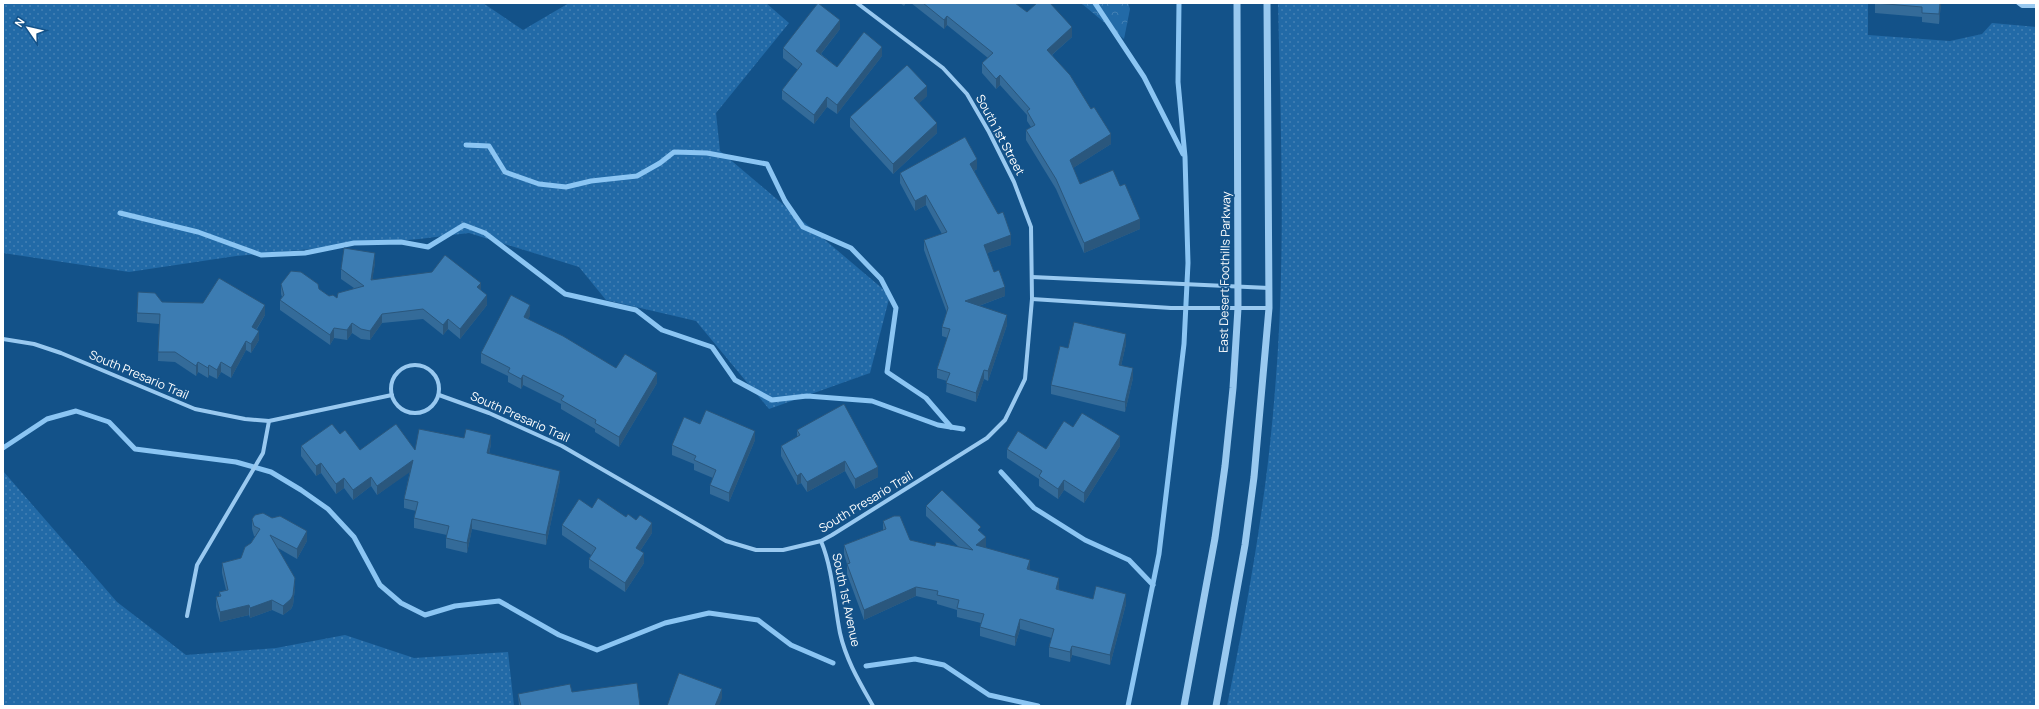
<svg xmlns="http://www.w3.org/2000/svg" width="2039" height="709" viewBox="0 0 2039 709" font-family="Manrope,sans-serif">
<defs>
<pattern id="grass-dots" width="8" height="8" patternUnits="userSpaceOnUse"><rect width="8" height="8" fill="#226aa7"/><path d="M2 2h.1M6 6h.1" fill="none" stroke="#4380b4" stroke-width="1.8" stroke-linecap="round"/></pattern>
<pattern id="forest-crowns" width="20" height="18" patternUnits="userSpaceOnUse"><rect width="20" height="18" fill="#226aa7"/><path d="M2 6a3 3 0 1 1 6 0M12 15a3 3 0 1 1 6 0" fill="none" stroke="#4380b4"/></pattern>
</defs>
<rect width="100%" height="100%" fill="#135289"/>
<g fill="url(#grass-dots)">
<polygon points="3,3 483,3 523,30 569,3 766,3 789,23 716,113 720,151 890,295 870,373 769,409 696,321 606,300 579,267 469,233 419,239 236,256 129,272 3,253"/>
<path d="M1278 3H1868V35L1950 41 1982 34 1992 23 2036 27V706H1227C1248 602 1267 496 1275 390 1286 261 1281 132 1278 3Z"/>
<polygon points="3,471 117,602 186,655 276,648 345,635 414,658 508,652 514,706 3,706"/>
</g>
<polygon fill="url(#forest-crowns)" points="1081,3 1128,3 1130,9 1124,39"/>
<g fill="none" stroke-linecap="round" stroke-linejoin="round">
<g stroke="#8bc5f3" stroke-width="5">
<polyline points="1095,3 1144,77 1183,154"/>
<polyline points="466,145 489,146 505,172 539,184 566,187 591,181 637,176 660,163 674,152 707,153 767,164 785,201 803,227 851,248 881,279 896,308 887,372 926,398 951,427"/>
<polyline points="120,213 198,232 261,255 305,253 354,243 401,242 428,247 464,225 485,233 565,294 636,310 662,330 712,347 735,380 772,400 807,396 872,401 938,425 963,429"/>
<polyline points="3,448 47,419 76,411 109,422 135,449 236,462 271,472 301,490 328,509 354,537 380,585 401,603 425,615 455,606 499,601 559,635 597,650 665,623 709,613 758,620 791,645 833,663"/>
<polyline points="1001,472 1034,508 1085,540 1129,560 1153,585"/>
<polyline points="866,666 915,659 944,665 989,695 1038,706"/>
<polyline points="1128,706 1159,554 1184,344 1188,263 1185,157 1178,82 1179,3"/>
</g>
<g stroke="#99c9f0" stroke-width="4">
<polyline points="2018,3 2022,6 2036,6"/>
<polyline points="1032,277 1269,288"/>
<polyline points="1032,299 1171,308 1269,308"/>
<polyline points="3,339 34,344 61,353 195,409 245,419 269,421 392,395"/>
<circle cx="415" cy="389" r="24"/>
<polyline points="439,395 489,413 562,446 726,541 756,550 783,550 821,541 832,535 987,438 1005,420 1025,379 1032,299 1031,227 1014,182 989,132 967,94 943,68 857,3"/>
<path d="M821 541C833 570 834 603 840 633 846 660 860 683 873 706"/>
<polyline points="187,616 197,565 263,453 269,421"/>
</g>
<g stroke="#99c9f0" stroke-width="7">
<polyline points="1184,706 1215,538 1225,466 1233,388 1238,308 1237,3"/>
<polyline points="1216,706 1245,545 1254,477 1269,308 1267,3"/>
</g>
</g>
<g fill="#346b99">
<polygon points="900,3 906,3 904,6"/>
<polygon points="911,3 1015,3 1027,12 1072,37 1052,55 1111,144 1073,168 1080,184 1120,186 1140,229 1084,253 1056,189 1026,140 1026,130 1031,127 1027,121 1027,115 1000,85 996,89 982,73 982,63 988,58 947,25 944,29"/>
<polygon points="1875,3 1941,3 1939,24 1922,22 1922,17 1875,13"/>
<polygon points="840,29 821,54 837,67 882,56 837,114 827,107 814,124 782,99 782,90 798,70 783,58 783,48"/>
<polygon points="927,96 919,103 937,133 893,174 850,127 850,117"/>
<polygon points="977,169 974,171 1011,245 987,253 994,272 1005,296 979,306 1007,325 988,381 984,379 976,402 946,392 947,381 937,378 937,369 948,338 942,336 942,327 947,313 924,250 924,240 942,234 926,205 915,211 900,183 900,173"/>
<polygon points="375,263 372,279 481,290 487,305 460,339 448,329 443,335 423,319 382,323 370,340 361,339 352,333 347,340 334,338 330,345 280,310 280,300 282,297 281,294 281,284 319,289 329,296 337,298 354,288 341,279 341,269"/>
<polygon points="162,302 265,315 257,329 259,340 251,353 246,350 231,378 221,372 217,379 209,375 208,378 198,372 196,376 175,362 158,361 159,324 137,322 137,313"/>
<polygon points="530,315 528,319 616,368 657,383 619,447 595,432 595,429 561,409 561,404 523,385 521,389 508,382 508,376 481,363 481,353"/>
<polygon points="1126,344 1121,366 1133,378 1125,412 1051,394 1051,385 1068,348"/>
<polygon points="700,424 755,440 729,502 710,494 710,485 713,478 694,470 694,464 672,455 672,445"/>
<polygon points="1073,427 1120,446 1084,503 1064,490 1058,499 1039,486 1039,479 1007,458 1007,449 1046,449"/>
<polygon points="797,430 878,477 855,489 845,471 807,492 801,483 797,485 781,456 781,446 797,437"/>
<polygon points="340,434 360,450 415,450 491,444 489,454 560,480 546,545 472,529 467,553 446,548 446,538 447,535 414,528 414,518 416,511 404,508 404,499 410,471 377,495 371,486 353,500 344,488 336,494 321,473 316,476 301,456 301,446"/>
<polygon points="926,506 981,532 986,547 985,547 1030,570 1059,588 1059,590 1093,599 1126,604 1110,665 1072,655 1070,662 1049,657 1049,647 1052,638 1020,629 1015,646 980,636 980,627 981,623 957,617 957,610 937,604 937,601 916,596 864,620 847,574 847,564 844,554 844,545 883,530 883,521 910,540 935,546 959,547 926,516"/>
<polygon points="592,508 626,517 652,533 640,551 644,563 625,592 589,568 589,559 591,555 562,535 562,525"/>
<polygon points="252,519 307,541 297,559 278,548 295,588 293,605 291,609 283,615 272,610 250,618 249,615 220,622 216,607 216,597 219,596 219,592 226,590 222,573 222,563 241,558 251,543 255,536 254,536 252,529"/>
<polygon points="572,692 640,706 519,706 518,694"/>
</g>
<g fill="#2a577d">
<polygon points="1940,3 1941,3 1939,24 1939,14"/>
<polygon points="947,16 947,25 944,29 944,20"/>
<polygon points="840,20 840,29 816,60 816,51"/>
<polygon points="1072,27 1072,37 1047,59 1047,50"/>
<polygon points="882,47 882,56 837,114 837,105"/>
<polygon points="1000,75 1000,85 996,89 996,79"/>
<polygon points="927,86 927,96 914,108 914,98"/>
<polygon points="827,97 827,107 814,124 814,115"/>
<polygon points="937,123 937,133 893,174 893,164"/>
<polygon points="1111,134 1111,144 1070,170 1070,160"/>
<polygon points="977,159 977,169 970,173 970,164"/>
<polygon points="926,195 926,205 915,211 915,201"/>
<polygon points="1140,219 1140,229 1084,253 1084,243"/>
<polygon points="1011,235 1011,245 984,254 984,245"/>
<polygon points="375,253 375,263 371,289 371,280"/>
<polygon points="481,283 481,293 477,287"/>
<polygon points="1005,287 1005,296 965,311 965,301"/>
<polygon points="487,295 487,305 460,339 460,329"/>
<polygon points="265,305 265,315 252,336 252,327"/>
<polygon points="530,305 530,315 524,327 524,317"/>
<polygon points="382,314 382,323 370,340 370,331"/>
<polygon points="1007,315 1007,325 988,381 988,371"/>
<polygon points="448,319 448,329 443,335 443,325"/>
<polygon points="352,323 352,333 347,340 347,330"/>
<polygon points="334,328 334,338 330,345 330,335"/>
<polygon points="259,331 259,340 251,353 251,344"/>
<polygon points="1126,334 1126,344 1119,375 1119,365"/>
<polygon points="246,341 246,350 231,378 231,368"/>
<polygon points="198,362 198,372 196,376 196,366"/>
<polygon points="221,362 221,372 217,379 217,370"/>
<polygon points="209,365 209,375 208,378 208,368"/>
<polygon points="1133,368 1133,378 1125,412 1125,402"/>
<polygon points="984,370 984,379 976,402 976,393"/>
<polygon points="657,373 657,383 619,447 619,437"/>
<polygon points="523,375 523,385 521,389 521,379"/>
<polygon points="755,431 755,440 729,502 729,493"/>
<polygon points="491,435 491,444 487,463 487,453"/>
<polygon points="1120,436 1120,446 1084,503 1084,493"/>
<polygon points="413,460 413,470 377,495 377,486"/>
<polygon points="845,461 845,471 807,492 807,482"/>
<polygon points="321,463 321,473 316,476 316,466"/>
<polygon points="878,467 878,477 855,489 855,479"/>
<polygon points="560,471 560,480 546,545 546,535"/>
<polygon points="801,473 801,483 797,485 797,476"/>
<polygon points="371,477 371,486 353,500 353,490"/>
<polygon points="344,478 344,488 336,494 336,484"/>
<polygon points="1064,480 1064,490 1058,499 1058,489"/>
<polygon points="472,519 472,529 467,553 467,543"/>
<polygon points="652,523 652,533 636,557 636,548"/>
<polygon points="307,531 307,541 297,559 297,549"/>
<polygon points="986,537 986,547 976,554 976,545"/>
<polygon points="644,553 644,563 625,592 625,583"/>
<polygon points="1030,560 1030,570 1027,569"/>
<polygon points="295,578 295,588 293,605 291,609 283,615 283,606"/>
<polygon points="1059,578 1059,588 1056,599 1056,589"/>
<polygon points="916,587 916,596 864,620 864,610"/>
<polygon points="1126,594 1126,604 1110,665 1110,655"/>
<polygon points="272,600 272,610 250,618 250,608"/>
<polygon points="249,605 249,615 220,622 220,612"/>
<polygon points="1020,619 1020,629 1015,646 1015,637"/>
<polygon points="1072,646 1072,655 1070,662 1070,652"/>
<polygon points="722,689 722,698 719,706 715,706"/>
</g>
<g fill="#3c7cb2" stroke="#2a577d">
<polygon points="818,3 840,20 816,51 837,67 864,32 882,47 837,105 827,97 814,115 782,90 802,64 783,48"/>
<polygon points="923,3 1015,3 1027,12 1037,3 1050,3 1072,27 1047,50 1070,75 1091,109 1094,107 1111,134 1070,160 1080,184 1113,170 1120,186 1125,184 1140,219 1084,243 1056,179 1026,130 1035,125 1027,111 1030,109 1000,75 996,79 982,63 993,53 947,16 944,20"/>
<polygon points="1875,3 1940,3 1939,14 1922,13 1922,7"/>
<polygon points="907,65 927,86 914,98 937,123 893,164 850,117"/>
<polygon points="965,137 977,159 970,164 998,214 1003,212 1011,235 984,245 994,272 999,270 1005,287 965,301 1007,315 988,371 984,370 976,393 946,383 950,373 937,369 950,329 942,327 948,308 924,240 947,232 926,195 915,201 900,173"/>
<polygon points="344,248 375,253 371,280 432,272 445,255 481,283 477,287 487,295 460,329 448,319 443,325 423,309 382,314 370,331 361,329 352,323 347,330 334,328 330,335 280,300 284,295 281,284 291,271 301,272 318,284 319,289 329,296 333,295 337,298 338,293 364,286 341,269"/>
<polygon points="219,278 265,305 252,327 259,331 251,344 246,341 231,368 221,362 217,370 209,365 208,368 198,362 196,366 175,352 158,352 160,314 137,313 138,292 155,293 162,302 203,303"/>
<polygon points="511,295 530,305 524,317 563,336 616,368 625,354 657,373 619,437 595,423 596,420 561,400 564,396 523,375 521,379 508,372 510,368 481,353"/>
<polygon points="1074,322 1126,334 1119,365 1133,368 1125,402 1051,385 1060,346 1068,348"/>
<polygon points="844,404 878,467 855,479 845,461 807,482 801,473 797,476 781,446 800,435 797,430"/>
<polygon points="706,410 755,431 729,493 710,485 716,470 694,460 696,456 672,445 684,417 700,424"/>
<polygon points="1082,413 1120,436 1084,493 1064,480 1058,489 1039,476 1042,471 1007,449 1018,431 1046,449 1064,421 1073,427"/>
<polygon points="332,424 340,434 345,430 360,450 396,424 415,450 419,429 464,438 466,429 491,435 487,453 560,471 546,535 472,519 467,543 446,538 449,526 414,518 418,502 404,499 413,460 377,486 371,477 353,490 344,478 336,484 321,463 316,466 301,446"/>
<polygon points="942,490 981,527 978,530 986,537 976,545 1030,560 1027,569 1059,578 1056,589 1093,599 1096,586 1126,594 1110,655 1072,646 1070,652 1049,647 1054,629 1020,619 1015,637 980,627 984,614 957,608 959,600 937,595 938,591 916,587 864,610 847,564 850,563 844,545 886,529 883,521 894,516 900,516 910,540 935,546 936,542 973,550 926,506"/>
<polygon points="598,498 626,517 628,514 636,520 640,515 652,523 636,548 644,553 625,583 589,559 596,548 562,525 579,499 592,508"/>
<polygon points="263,513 272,518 280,516 307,531 297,549 270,535 295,578 293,595 291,599 283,606 272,600 250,608 249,605 220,612 216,597 221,596 219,592 228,590 222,563 241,558 245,547 251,543 260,529 254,526 252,519 255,515"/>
<polygon points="679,673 722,689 715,706 667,706"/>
<polygon points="637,683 640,706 521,706 518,694 570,684 572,692"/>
</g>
<g text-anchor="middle" stroke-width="3.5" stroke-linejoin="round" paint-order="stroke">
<g font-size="12" fill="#fff" stroke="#135289">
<text transform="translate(1000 135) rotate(62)" y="4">South 1st Street</text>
<text transform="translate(1225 272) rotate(-89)" y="4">East Desert Foothills Parkway</text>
<text transform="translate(139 375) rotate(23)" y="4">South Presario Trail</text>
<text transform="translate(520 417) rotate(24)" y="4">South Presario Trail</text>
<text transform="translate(866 502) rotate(-31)" y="4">South Presario Trail</text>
<text transform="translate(846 600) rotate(78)" y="4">South 1st Avenue</text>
</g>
</g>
<rect width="2039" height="709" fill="none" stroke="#ffffff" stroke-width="8"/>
<g transform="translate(28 28) rotate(304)" stroke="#135289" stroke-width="3" paint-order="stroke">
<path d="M0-3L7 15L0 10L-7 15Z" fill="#ffffff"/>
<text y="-6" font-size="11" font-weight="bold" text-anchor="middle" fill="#ffffff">N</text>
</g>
</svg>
